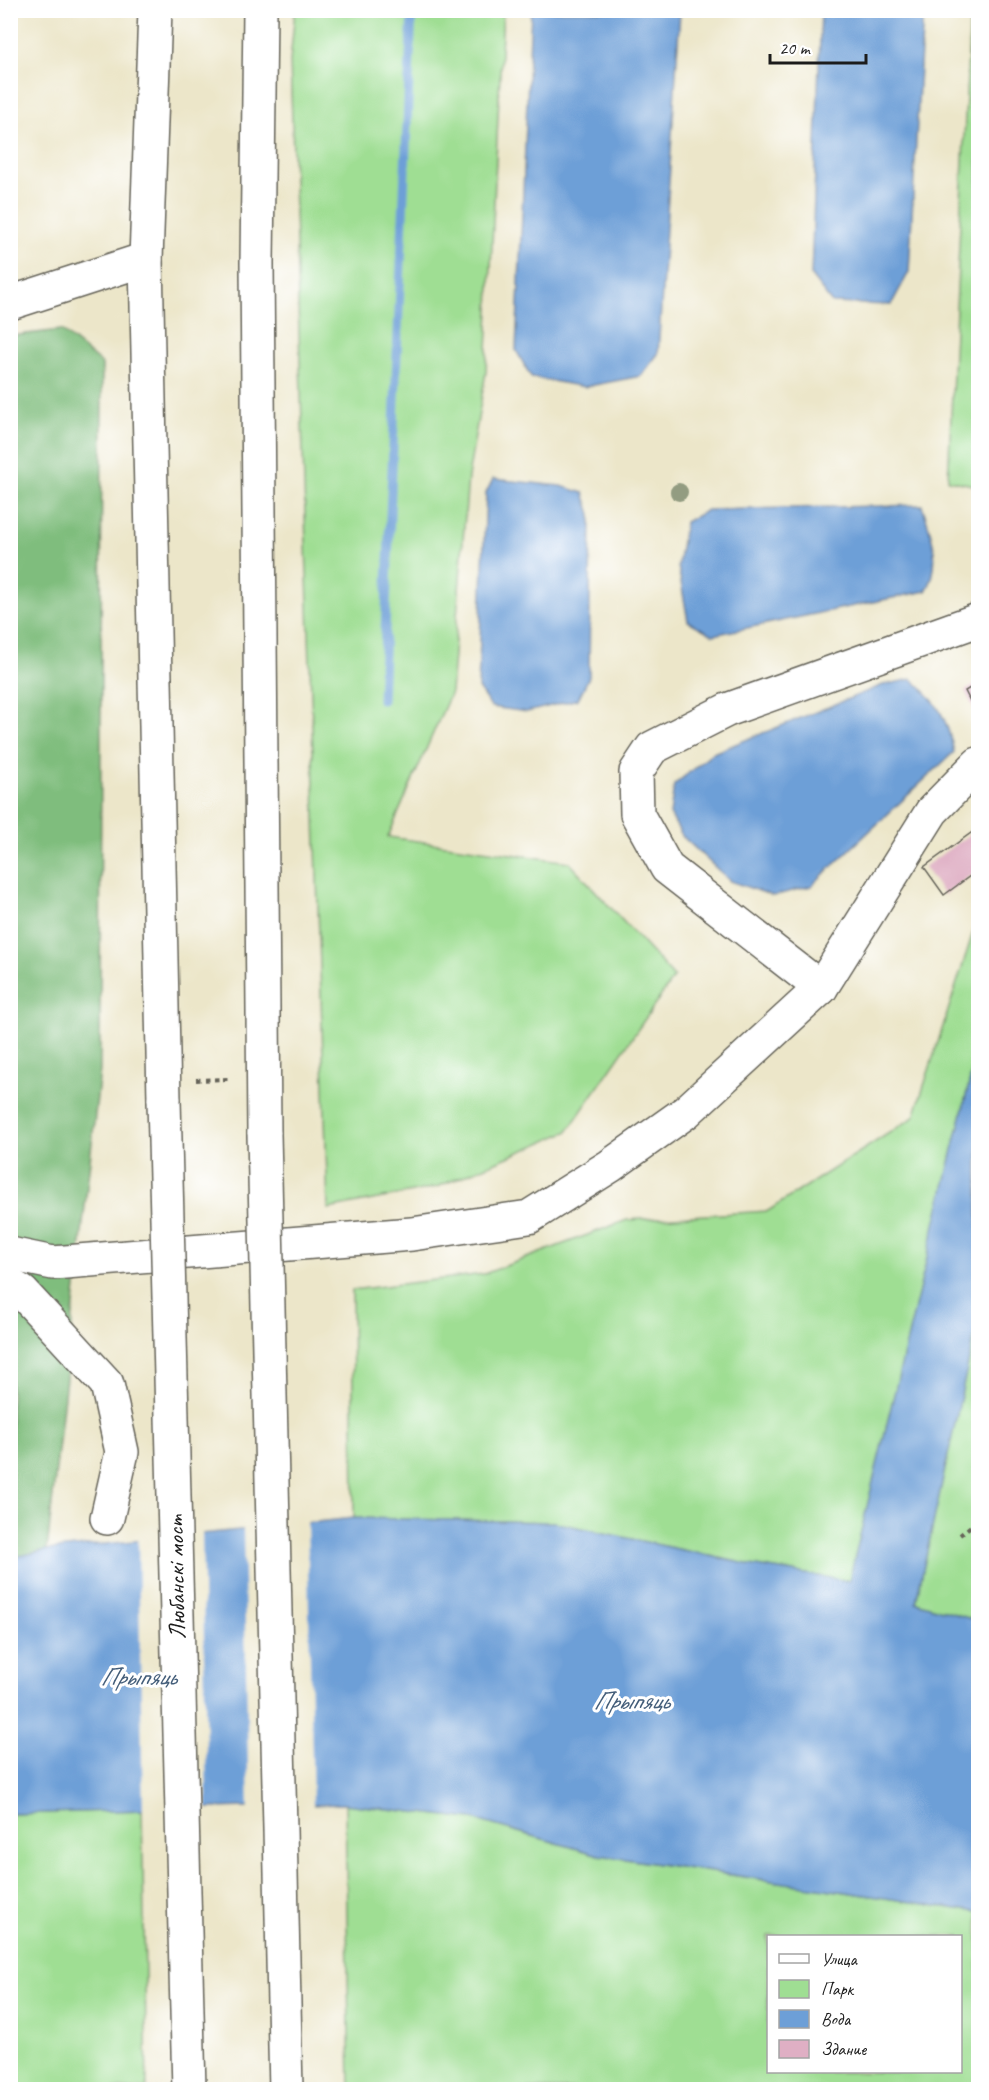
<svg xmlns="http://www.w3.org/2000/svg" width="989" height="2100" viewBox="0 0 989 2100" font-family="Caveat,sans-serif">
<rect width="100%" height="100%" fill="#fff"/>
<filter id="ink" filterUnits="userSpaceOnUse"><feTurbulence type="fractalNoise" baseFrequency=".0167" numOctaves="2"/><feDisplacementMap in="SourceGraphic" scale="12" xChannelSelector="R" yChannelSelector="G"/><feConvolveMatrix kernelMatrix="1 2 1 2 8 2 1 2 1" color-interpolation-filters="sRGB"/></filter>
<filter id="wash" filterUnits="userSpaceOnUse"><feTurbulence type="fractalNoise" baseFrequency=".008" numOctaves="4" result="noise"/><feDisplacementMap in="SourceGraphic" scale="24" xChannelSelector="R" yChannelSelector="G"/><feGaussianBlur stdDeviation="1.35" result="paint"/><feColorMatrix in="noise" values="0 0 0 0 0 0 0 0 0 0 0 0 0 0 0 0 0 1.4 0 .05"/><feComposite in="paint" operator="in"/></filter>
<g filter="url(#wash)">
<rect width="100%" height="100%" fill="#ece6c9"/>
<g fill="#9fde93" stroke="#5e7d58" stroke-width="1.5" fill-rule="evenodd">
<polygon points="295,11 503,11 486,372 468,477 451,692 388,837 569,862 674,977 567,1132 437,1187 328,1209 290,61"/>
<polygon points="970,11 978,11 978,486 948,480"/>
<polygon points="978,917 978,1046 850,1581 756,1566 554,1522 354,1518 352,1290 484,1274 627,1220 768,1211 914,1117"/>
<polygon points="978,1318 978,1621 916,1602"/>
<path d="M345 1804 473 1819 599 1855 978 1912V2089H350ZM768 1936H960V2072H768Z"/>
<polygon points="142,1810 147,2089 11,2089 10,1814"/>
</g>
<polygon fill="#7fbd7d" stroke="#4e6c4c" stroke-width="1.5" points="61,330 102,364 100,1070 47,1550 11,1558 10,336"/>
<g fill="#6d9fd7" stroke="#445e7a" stroke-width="1.5">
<polygon points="531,11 680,11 658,354 641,376 584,387 531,377 516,350"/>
<polygon points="821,11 923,11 909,272 891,305 832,303 811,276"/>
<polygon points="493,479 561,486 584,493 591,514 589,677 578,699 527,712 491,707 478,688 486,493"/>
<path d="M922 505C931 533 943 564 926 591L713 635 688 621 678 566 685 522 707 510Z"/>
<path d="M912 679C938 702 947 718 954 752L811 886 773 896 730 881 682 836 670 814 674 785 713 753 883 685Z"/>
<polygon points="978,1046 978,1318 916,1602 978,1621 978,1912 599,1855 473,1819 345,1804 11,1814 10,1558 47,1550 354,1518 554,1522 756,1566 849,1581"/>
</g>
<g fill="#ece6c9">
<polygon points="307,1519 313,1808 249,1810 243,1526"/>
<polygon points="202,1530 207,1811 143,1813 138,1537"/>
</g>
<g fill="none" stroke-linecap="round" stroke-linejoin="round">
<polyline stroke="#6d9fd7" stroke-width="9" points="382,700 412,10"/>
</g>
<g id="blocks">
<g fill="#dfafc4">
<polygon points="978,683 978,717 965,691"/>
<polygon points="978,828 978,870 944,895 924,867"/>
</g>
</g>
</g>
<g filter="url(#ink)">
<use href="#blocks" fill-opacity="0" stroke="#656359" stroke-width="1.5"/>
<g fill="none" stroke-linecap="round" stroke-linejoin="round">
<g stroke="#656359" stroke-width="36">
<g id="minor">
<polyline points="260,10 257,263 264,1134"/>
<polyline points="10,303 146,259"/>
<polyline points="821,988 667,868 637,814 636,772 652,748 727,710 978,620"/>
<polyline points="10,1254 53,1263 412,1234 529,1217 610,1166 686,1112 821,988 932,811 978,764"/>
<polyline points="10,1285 22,1292 107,1384 122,1452 107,1518"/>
</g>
</g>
<g stroke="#656359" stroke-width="36">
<polyline id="major" points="155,10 146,259 164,1100"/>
</g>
<g stroke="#656359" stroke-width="4" stroke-dasharray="4.5 4.5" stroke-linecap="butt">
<polyline points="196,1080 230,1079"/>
<polyline points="960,1535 978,1520"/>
</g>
<use href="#minor" stroke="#fff" stroke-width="33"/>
<use href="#major" stroke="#fff" stroke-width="33"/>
<g stroke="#656359" stroke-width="36" stroke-linecap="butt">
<polyline id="minor-bridge" points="264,1134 286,2090"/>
</g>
<g stroke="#656359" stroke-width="36" stroke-linecap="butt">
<polyline id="major-bridge" points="164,1100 189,2090"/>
</g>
<use href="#minor-bridge" stroke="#fff" stroke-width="33"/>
<use href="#major-bridge" stroke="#fff" stroke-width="33"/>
</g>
<circle fill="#939c81" cx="679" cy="492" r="9"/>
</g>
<g text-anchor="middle" stroke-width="6" stroke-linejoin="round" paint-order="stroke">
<g font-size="24" fill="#1c1c1c" stroke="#fff">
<text transform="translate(176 1577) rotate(-91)" y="8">Любанскі мост</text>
</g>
<g font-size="26" font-style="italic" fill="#445e7a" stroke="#fff">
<text x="138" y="1685">Прыпяць</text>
<text x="631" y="1709">Прыпяць</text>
</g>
</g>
<rect width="989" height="2100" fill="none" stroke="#fff" stroke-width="36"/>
<rect x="767" y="1935" width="195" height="138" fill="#ffffff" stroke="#a4a4a4" stroke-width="1.5"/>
<rect x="779" y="1954" width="30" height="9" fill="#ffffff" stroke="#a4a4a4" stroke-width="1.5"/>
<text x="821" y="1965" font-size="18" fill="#1c1c1c">Улица</text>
<rect x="779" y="1980" width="30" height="18" fill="#9fde93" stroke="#a4a4a4" stroke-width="1.5"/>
<text x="821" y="1995" font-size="18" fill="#1c1c1c">Парк</text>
<rect x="779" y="2010" width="30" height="18" fill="#6d9fd7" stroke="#a4a4a4" stroke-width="1.5"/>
<text x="821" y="2025" font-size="18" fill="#1c1c1c">Вода</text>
<rect x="779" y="2040" width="30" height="18" fill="#dfafc4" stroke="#a4a4a4" stroke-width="1.5"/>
<text x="821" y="2055" font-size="18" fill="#1c1c1c">Здание</text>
<path d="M770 54v9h96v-9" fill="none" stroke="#1c1c1c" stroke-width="3"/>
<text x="779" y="54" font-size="18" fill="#1c1c1c" stroke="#ffffff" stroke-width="4.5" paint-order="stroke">20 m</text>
</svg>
